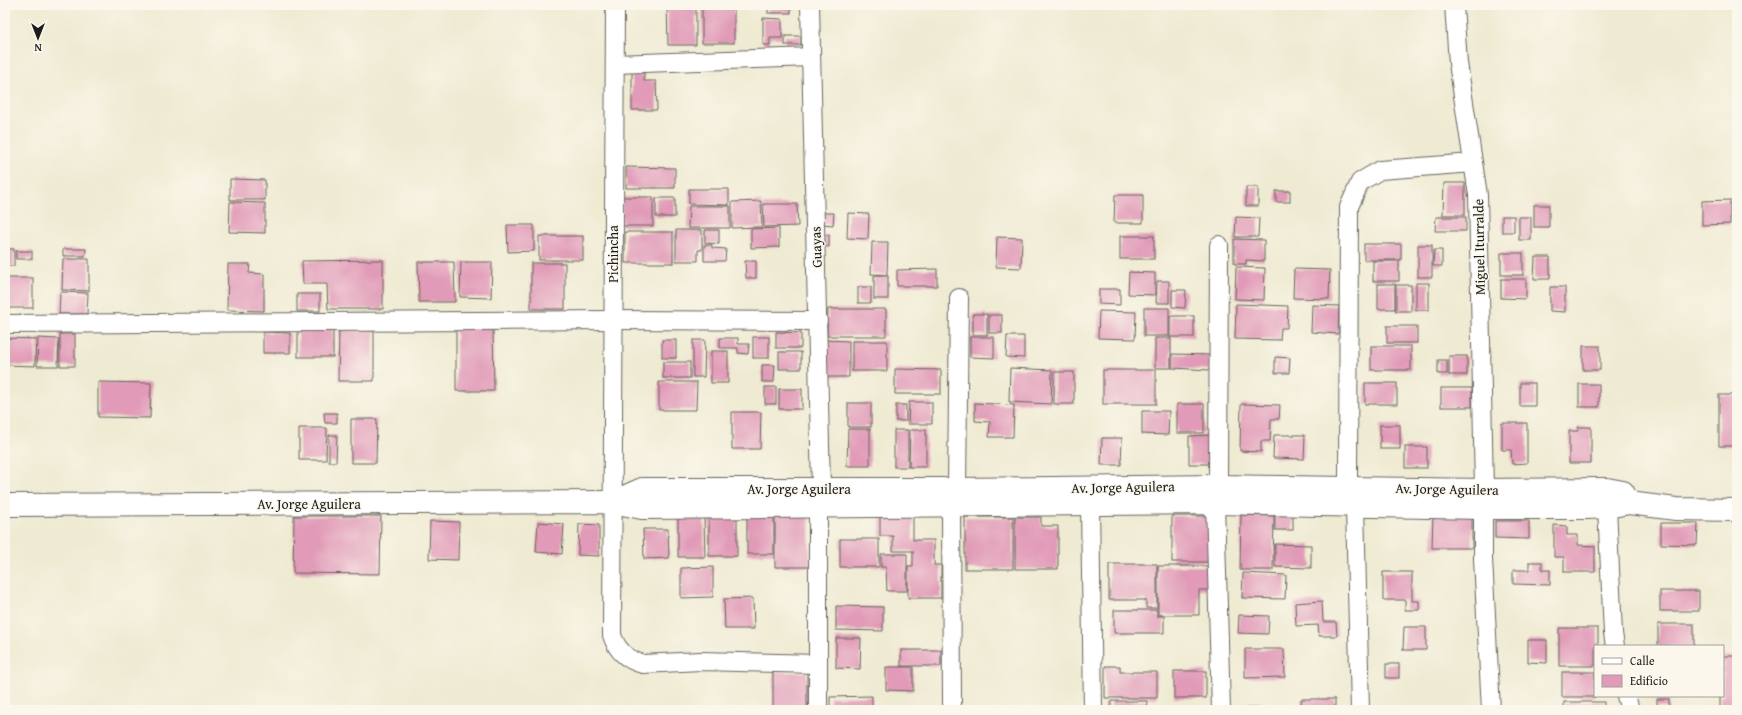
<svg xmlns="http://www.w3.org/2000/svg" width="1742" height="715" viewBox="0 0 1742 715" font-family="'Gentium Book Plus',serif">
<rect width="100%" height="100%" fill="#fbf7ec"/>
<filter id="ink" filterUnits="userSpaceOnUse"><feTurbulence type="fractalNoise" baseFrequency=".025" numOctaves="2"/><feDisplacementMap in="SourceGraphic" scale="8" xChannelSelector="R" yChannelSelector="G"/><feConvolveMatrix kernelMatrix="1 2 1 2 8 2 1 2 1" color-interpolation-filters="sRGB"/></filter>
<filter id="wash" filterUnits="userSpaceOnUse"><feTurbulence type="fractalNoise" baseFrequency=".012" numOctaves="4" result="noise"/><feDisplacementMap in="SourceGraphic" scale="16" xChannelSelector="R" yChannelSelector="G"/><feGaussianBlur stdDeviation="0.9" result="paint"/><feColorMatrix in="noise" values="0 0 0 0 0 0 0 0 0 0 0 0 0 0 0 0 0 1.4 0 .05"/><feComposite in="paint" operator="in"/></filter>
<g filter="url(#wash)">
<rect width="100%" height="100%" fill="#efead2"/>
<g id="blocks">
<g fill="#e19bb8">
<polygon points="667,5 696,5 696,45 668,45"/>
<rect x="702" y="5" width="32" height="38"/>
<rect x="768" y="5" width="23" height="8"/>
<polygon points="763,18 782,19 782,38 770,38 770,45 763,45"/>
<rect x="785" y="36" width="16" height="9"/>
<polygon points="632,71 644,71 644,81 656,81 657,110 632,110"/>
<polygon points="626,167 675,168 675,188 626,188"/>
<polygon points="230,179 265,180 265,200 230,200"/>
<polygon points="1444,183 1465,183 1465,215 1443,215"/>
<rect x="1246" y="187" width="12" height="19"/>
<polygon points="689,189 729,189 729,205 689,204"/>
<rect x="1276" y="191" width="14" height="11"/>
<polygon points="1115,195 1143,195 1143,223 1114,223"/>
<rect x="622" y="197" width="31" height="29"/>
<rect x="656" y="198" width="19" height="19"/>
<polygon points="1730,200 1730,224 1702,225 1702,201"/>
<polygon points="761,201 762,227 732,228 732,202"/>
<polygon points="230,202 265,203 265,233 229,232"/>
<polygon points="763,204 797,204 798,226 764,227"/>
<rect x="1534" y="205" width="15" height="22"/>
<polygon points="689,206 730,206 730,228 688,228"/>
<polygon points="823,213 834,213 833,225 822,224"/>
<polygon points="848,213 869,214 868,239 847,238"/>
<rect x="1502" y="216" width="12" height="16"/>
<polygon points="1236,217 1259,218 1258,237 1235,237"/>
<polygon points="1436,217 1466,217 1466,231 1435,231"/>
<rect x="1519" y="217" width="12" height="23"/>
<polygon points="507,225 534,225 534,251 508,252"/>
<polygon points="779,228 779,247 751,248 751,229"/>
<polygon points="676,230 702,230 702,250 698,250 698,261 676,261"/>
<polygon points="705,230 719,230 719,244 705,243"/>
<rect x="625" y="232" width="48" height="31"/>
<polygon points="820,235 829,235 829,247 820,246"/>
<rect x="539" y="236" width="44" height="24"/>
<rect x="1120" y="236" width="34" height="23"/>
<polygon points="997,237 1022,238 1021,268 996,267"/>
<polygon points="1234,239 1264,240 1264,261 1246,260 1246,264 1234,264"/>
<polygon points="872,242 888,242 887,275 871,274"/>
<rect x="1364" y="244" width="37" height="16"/>
<polygon points="704,245 712,245 712,248 726,249 725,261 704,261"/>
<rect x="1418" y="245" width="14" height="32"/>
<rect x="5" y="249" width="9" height="17"/>
<polygon points="63,249 86,249 85,256 63,256"/>
<polygon points="1434,250 1442,250 1442,266 1433,266"/>
<rect x="16" y="251" width="16" height="8"/>
<rect x="1501" y="253" width="22" height="22"/>
<polygon points="1535,257 1550,257 1550,279 1534,279"/>
<polygon points="63,259 89,259 89,291 62,290"/>
<polygon points="383,260 383,309 328,309 327,284 303,284 302,261"/>
<polygon points="745,261 756,261 756,278 746,278"/>
<rect x="1373" y="261" width="26" height="20"/>
<polygon points="418,262 454,262 455,302 419,302"/>
<polygon points="461,262 492,262 491,298 460,297"/>
<rect x="531" y="263" width="34" height="46"/>
<polygon points="228,264 250,264 249,273 264,274 264,311 227,310"/>
<polygon points="1236,267 1265,268 1264,300 1235,299"/>
<polygon points="937,269 937,286 897,286 897,270"/>
<polygon points="1294,269 1330,270 1329,299 1293,298"/>
<polygon points="1129,272 1155,273 1155,295 1128,294"/>
<rect x="874" y="276" width="14" height="23"/>
<rect x="5" y="278" width="28" height="30"/>
<polygon points="1501,279 1526,279 1526,299 1501,298"/>
<polygon points="1157,281 1169,281 1169,303 1156,303"/>
<rect x="1416" y="283" width="13" height="27"/>
<rect x="1378" y="284" width="17" height="25"/>
<rect x="1396" y="285" width="15" height="26"/>
<rect x="858" y="287" width="13" height="16"/>
<polygon points="1550,287 1565,287 1565,312 1550,311"/>
<polygon points="1099,289 1120,289 1120,305 1099,304"/>
<polygon points="1172,290 1186,290 1185,308 1172,307"/>
<polygon points="60,292 88,293 87,314 59,314"/>
<rect x="297" y="294" width="23" height="17"/>
<polygon points="1236,304 1288,306 1287,328 1281,328 1280,340 1235,339"/>
<polygon points="1312,305 1339,306 1338,334 1311,332"/>
<rect x="1144" y="308" width="25" height="28"/>
<polygon points="828,309 886,309 886,336 827,336"/>
<polygon points="1099,311 1136,312 1135,339 1098,338"/>
<rect x="973" y="314" width="14" height="21"/>
<rect x="989" y="315" width="13" height="18"/>
<rect x="1170" y="316" width="24" height="21"/>
<rect x="1387" y="326" width="30" height="17"/>
<rect x="298" y="327" width="35" height="30"/>
<polygon points="456,327 493,327 494,391 456,391"/>
<polygon points="339,330 374,331 374,381 338,381"/>
<polygon points="1735,331 1737,331 1737,349 1736,349"/>
<polygon points="263,332 290,333 290,353 263,353"/>
<polygon points="776,332 801,333 801,348 776,348"/>
<rect x="60" y="334" width="15" height="32"/>
<polygon points="1007,336 1024,336 1024,358 1006,357"/>
<rect x="753" y="337" width="16" height="21"/>
<polygon points="970,337 994,337 994,358 970,357"/>
<polygon points="5,338 36,339 35,366 5,365"/>
<polygon points="38,338 59,339 58,366 37,366"/>
<polygon points="720,338 738,338 738,344 749,344 748,354 738,353 738,348 720,348"/>
<rect x="1155" y="338" width="16" height="30"/>
<rect x="662" y="340" width="14" height="18"/>
<polygon points="693,340 705,340 704,377 693,377"/>
<polygon points="825,340 849,341 849,377 825,377"/>
<rect x="852" y="341" width="35" height="30"/>
<rect x="1371" y="346" width="40" height="24"/>
<rect x="1583" y="346" width="17" height="24"/>
<rect x="711" y="351" width="17" height="32"/>
<rect x="779" y="352" width="22" height="17"/>
<polygon points="1172,354 1210,355 1210,370 1172,368"/>
<rect x="1449" y="356" width="18" height="19"/>
<polygon points="1275,357 1290,358 1289,373 1275,373"/>
<rect x="1438" y="360" width="9" height="14"/>
<rect x="663" y="362" width="27" height="16"/>
<polygon points="762,365 775,365 774,382 762,382"/>
<polygon points="1010,368 1052,370 1051,404 1009,402"/>
<polygon points="895,369 941,370 941,394 895,394"/>
<rect x="1103" y="370" width="53" height="34"/>
<rect x="1054" y="372" width="20" height="32"/>
<polygon points="98,382 151,383 150,418 98,417"/>
<polygon points="659,382 697,382 696,410 659,410"/>
<rect x="1365" y="383" width="32" height="21"/>
<rect x="1520" y="383" width="15" height="23"/>
<rect x="1579" y="384" width="20" height="23"/>
<rect x="765" y="387" width="11" height="17"/>
<rect x="1441" y="388" width="31" height="19"/>
<rect x="779" y="389" width="23" height="20"/>
<rect x="1719" y="395" width="17" height="51"/>
<polygon points="909,402 932,402 932,424 908,424"/>
<rect x="848" y="403" width="23" height="24"/>
<polygon points="975,403 1014,405 1013,437 989,437 990,422 975,421"/>
<rect x="1177" y="404" width="27" height="29"/>
<polygon points="1241,404 1280,405 1279,419 1271,419 1270,441 1261,441 1261,452 1240,451"/>
<rect x="896" y="405" width="10" height="16"/>
<polygon points="1142,411 1169,411 1168,435 1142,434"/>
<polygon points="732,412 761,412 760,449 732,449"/>
<polygon points="324,413 337,413 337,423 325,423"/>
<polygon points="351,419 377,419 376,463 351,463"/>
<polygon points="1502,423 1527,423 1527,463 1512,464 1511,450 1502,450"/>
<rect x="1380" y="425" width="20" height="24"/>
<polygon points="1578,427 1591,427 1591,463 1569,463 1569,431 1578,431"/>
<polygon points="299,428 327,428 326,460 299,460"/>
<polygon points="848,429 870,429 870,466 847,466"/>
<rect x="894" y="430" width="14" height="37"/>
<polygon points="910,430 926,430 926,467 909,467"/>
<polygon points="329,435 337,435 336,462 329,462"/>
<polygon points="1212,435 1212,464 1189,464 1189,436"/>
<polygon points="1274,435 1305,435 1304,459 1273,458"/>
<polygon points="1102,438 1122,438 1121,465 1101,465"/>
<rect x="1405" y="447" width="22" height="21"/>
<polygon points="880,511 913,511 913,540 934,540 934,565 941,565 941,598 908,598 908,566 913,566 913,551 893,551 893,536 880,536"/>
<rect x="747" y="513" width="27" height="41"/>
<polygon points="809,513 810,567 775,567 775,514"/>
<rect x="1275" y="514" width="18" height="16"/>
<polygon points="1433,514 1472,514 1472,548 1432,548"/>
<polygon points="1241,515 1274,516 1273,570 1240,570"/>
<polygon points="294,516 381,516 380,574 293,573"/>
<rect x="1172" y="516" width="37" height="46"/>
<rect x="965" y="517" width="48" height="52"/>
<polygon points="1015,517 1041,517 1041,526 1058,526 1058,569 1015,569"/>
<polygon points="678,518 704,518 705,557 678,557"/>
<rect x="709" y="518" width="28" height="38"/>
<polygon points="430,521 459,522 458,560 429,559"/>
<polygon points="1495,521 1529,521 1529,539 1495,538"/>
<polygon points="538,522 564,524 562,554 536,552"/>
<polygon points="1661,523 1698,523 1697,545 1661,544"/>
<polygon points="579,524 599,525 599,556 578,555"/>
<polygon points="1554,525 1567,526 1567,535 1578,535 1578,545 1595,546 1595,572 1564,572 1564,557 1554,557"/>
<polygon points="643,529 668,529 669,558 644,559"/>
<rect x="840" y="539" width="39" height="28"/>
<polygon points="1275,544 1311,545 1311,568 1275,567"/>
<polygon points="881,554 907,554 907,591 887,591 886,567 881,567"/>
<polygon points="1529,562 1542,562 1542,570 1550,570 1550,585 1513,584 1513,570 1529,570"/>
<polygon points="1109,564 1157,564 1157,608 1146,608 1146,600 1109,600"/>
<polygon points="1158,566 1210,566 1210,590 1199,590 1199,615 1158,615"/>
<polygon points="713,567 713,597 681,598 681,568"/>
<polygon points="1383,572 1412,572 1412,601 1419,601 1419,610 1405,610 1405,600 1383,600"/>
<polygon points="1243,573 1286,575 1285,599 1242,598"/>
<rect x="1660" y="591" width="39" height="20"/>
<polygon points="753,598 754,629 725,629 724,599"/>
<polygon points="1322,601 1323,622 1336,622 1337,636 1319,636 1318,625 1296,626 1295,603"/>
<polygon points="836,606 883,607 883,631 836,630"/>
<polygon points="1114,610 1157,610 1157,616 1164,616 1164,633 1114,633"/>
<polygon points="1239,615 1269,616 1268,634 1238,633"/>
<rect x="1658" y="624" width="36" height="22"/>
<polygon points="1404,627 1426,627 1426,650 1403,650"/>
<polygon points="1559,628 1598,628 1598,646 1595,646 1595,666 1559,666"/>
<polygon points="836,638 861,638 860,669 836,668"/>
<polygon points="1528,640 1547,640 1547,663 1528,662"/>
<polygon points="1245,649 1284,649 1285,677 1245,678"/>
<rect x="901" y="650" width="40" height="16"/>
<polygon points="1723,656 1737,656 1737,710 1720,710 1720,696 1723,696"/>
<rect x="1386" y="664" width="13" height="14"/>
<polygon points="1105,666 1120,666 1120,672 1157,672 1157,698 1105,698"/>
<polygon points="886,667 913,667 913,691 886,690"/>
<rect x="1174" y="671" width="32" height="27"/>
<rect x="773" y="672" width="34" height="38"/>
<rect x="1562" y="672" width="33" height="25"/>
<polygon points="872,696 872,710 830,710 830,697"/>
<polygon points="1301,699 1335,699 1335,710 1302,710"/>
<rect x="1657" y="699" width="12" height="9"/>
<polygon points="1111,701 1147,701 1148,710 1111,710"/>
<rect x="1564" y="702" width="40" height="8"/>
<rect x="1246" y="708" width="26" height="2"/>
</g>
</g>
</g>
<g filter="url(#ink)">
<use href="#blocks" fill-opacity="0" stroke="#66645c" stroke-width="1"/>
<g fill="none" stroke-linecap="round" stroke-linejoin="round">
<g stroke="#66645c" stroke-width="20">
<g id="minor">
<path d="M615 5 612 635C617 651 627 660 643 664L700 661 818 664"/>
<polyline points="810,5 821,489"/>
<polyline points="1454,5 1458,63 1478,195 1484,490"/>
<polyline points="615,64 811,57"/>
<polyline points="5,324 613,320 818,321"/>
<polyline points="1218,486 1219,245"/>
<polyline points="1348,488 1349,207 1360,182 1380,170 1473,163"/>
<polyline points="957,489 959,298"/>
<polyline points="1215,503 1221,710"/>
<polyline points="1090,505 1093,710"/>
<polyline points="951,506 952,703"/>
<polyline points="1355,506 1360,710"/>
<polyline points="818,507 818,710"/>
<polyline points="1607,507 1613,633 1615,646"/>
<polyline points="1483,508 1483,559 1491,710"/>
<polyline points="1626,696 1630,710"/>
</g>
</g>
<g stroke="#66645c" stroke-width="24">
<g id="tertiary">
<polyline points="613,502 642,489 957,489 1218,486 1484,490 1607,489 1623,492 1629,503"/>
<polyline points="5,505 613,502 642,508 1215,503 1483,508 1587,508 1607,507 1629,503 1676,509 1737,510"/>
</g>
</g>
<use href="#minor" stroke="#fff" stroke-width="18"/>
<use href="#tertiary" stroke="#fff" stroke-width="22"/>
</g>
</g>
<g text-anchor="middle" stroke-width="3" stroke-linejoin="round" paint-order="stroke">
<g font-size="14" fill="#1c1c1c" stroke="#fbf7ec">
<text transform="translate(816 247) rotate(-92)" y="5">Guayas</text>
<text transform="translate(1479 247) rotate(-91)" y="5">Miguel Iturralde</text>
<text transform="translate(613 254) rotate(-90)" y="5">Pichincha</text>
<text transform="translate(1123 487) rotate(-1)" y="5">Av. Jorge Aguilera</text>
<text x="799" y="494">Av. Jorge Aguilera</text>
<text transform="translate(1447 489) rotate(1)" y="5">Av. Jorge Aguilera</text>
<text x="309" y="509">Av. Jorge Aguilera</text>
</g>
</g>
<rect width="1742" height="715" fill="none" stroke="#fbf7ec" stroke-width="20"/>
<rect x="1594" y="645" width="130" height="52" fill="#fbf7ec" stroke="#a29f99"/>
<rect x="1602" y="658" width="20" height="6" fill="#ffffff" stroke="#a29f99"/>
<text x="1630" y="665" font-size="12" fill="#1c1c1c">Calle</text>
<rect x="1602" y="675" width="20" height="12" fill="#e19bb8" stroke="#a29f99"/>
<text x="1630" y="685" font-size="12" fill="#1c1c1c">Edificio</text>
<g transform="translate(38 38) rotate(180)" stroke="#fbf7ec" stroke-width="3" paint-order="stroke">
<path d="M0-3L7 15L0 10L-7 15Z" fill="#1c1c1c"/>
<text y="-6" font-size="11" font-weight="bold" text-anchor="middle" fill="#1c1c1c">N</text>
</g>
</svg>
